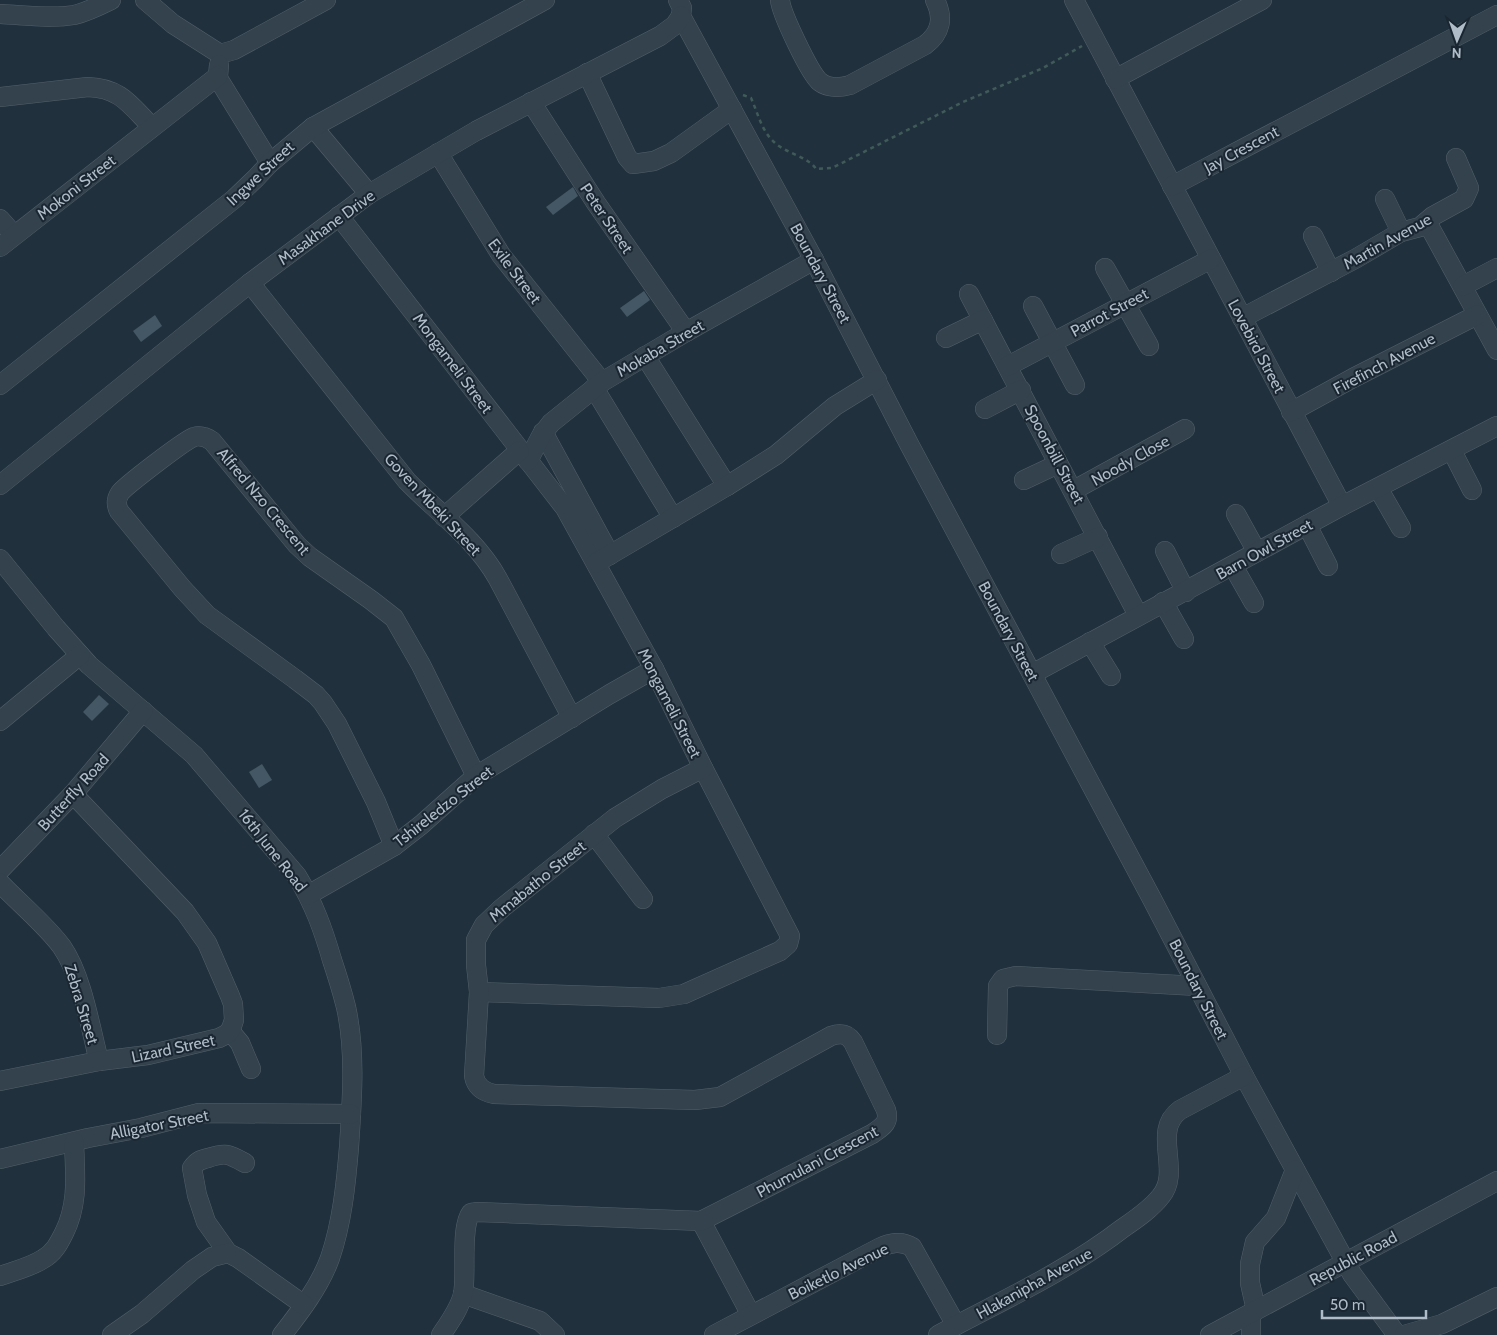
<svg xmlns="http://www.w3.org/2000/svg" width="1497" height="1335" viewBox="0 0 1497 1335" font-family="Cabin,sans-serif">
<rect width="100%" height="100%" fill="#20313d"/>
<g fill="#445764">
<polygon points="573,187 578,196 553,215 546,207"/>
<polygon points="644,291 650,300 627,317 620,308"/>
<polygon points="155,315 162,326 141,342 133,331"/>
<polygon points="99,695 109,704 92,721 83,712"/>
<polygon points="262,764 272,780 259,788 249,772"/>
</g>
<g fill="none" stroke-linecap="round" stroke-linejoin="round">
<g stroke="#53606b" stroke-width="20">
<g id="minor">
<polyline points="145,0 173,24 220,54 234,50 326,0"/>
<polyline points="678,0 682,8 681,16 814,260 909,444 1152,899 1244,1076 1352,1274 1397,1335"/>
<path d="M780 0C781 13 810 74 820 82 828 88 840 88 850 85L925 45C941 33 944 18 935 0"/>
<polyline points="1074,0 1342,506"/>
<path d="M0 14C24 15 51 19 74 15 87 12 99 6 111 0"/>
<polyline points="219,65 218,76 219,80 270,163"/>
<polyline points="587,73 627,157 633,164 654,161 671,153 732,109"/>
<polyline points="1115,79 1262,0"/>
<path d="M0 97 88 87C121 88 131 106 152 127"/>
<polyline points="531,102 596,203 686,332"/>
<polyline points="313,127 369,194"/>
<polyline points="438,153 501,255 602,382"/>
<polyline points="1172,186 1497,15"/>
<polyline points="1385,199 1401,232"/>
<polyline points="339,216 565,508 654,669 703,768 790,936 788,944 780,951 684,994 659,998 479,992"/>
<polyline points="0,219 14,235"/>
<polyline points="1427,222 1497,350"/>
<polyline points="1313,236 1331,272"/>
<polyline points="0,247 218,76"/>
<polyline points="1105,268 1149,346"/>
<path d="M250 283 407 481C438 513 476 539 498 579L572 718"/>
<polyline points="1463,286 1497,268"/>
<polyline points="969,294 1138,615"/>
<polyline points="1033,306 1075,385"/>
<polyline points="1242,318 1355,259 1401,232 1420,227 1433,216 1464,199 1469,188 1456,158"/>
<polyline points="946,338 983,320"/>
<polyline points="645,356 727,486"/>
<polyline points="1008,366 1211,259"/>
<polyline points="0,385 234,199 256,178 270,163 313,127 545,0"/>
<polyline points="594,388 673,518"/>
<polyline points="985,409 1021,390"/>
<polyline points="1291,412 1353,378 1477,315"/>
<polyline points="543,432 610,555"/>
<polyline points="1452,451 1472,490"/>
<polyline points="528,461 541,436 551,423 602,382 686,332 814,260"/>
<polyline points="1024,480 1058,464"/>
<polyline points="0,485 250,283 369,194 476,131 660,36 675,25 681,16"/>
<polyline points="1378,488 1401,528"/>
<polyline points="1074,490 1185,429"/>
<polyline points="1236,514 1257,552"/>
<polyline points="444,517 519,451"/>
<polyline points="1307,525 1328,566"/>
<polyline points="1165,551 1186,592"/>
<polyline points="1061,554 1098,537"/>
<path d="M0 559 56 628 89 665 194 755 297 876C314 904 323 929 332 960 337 975 342 991 346 1007 356 1052 352 1101 349 1147 346 1184 342 1223 330 1258 320 1286 300 1312 282 1335"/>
<polyline points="596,563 727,486 776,455 835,406 877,380"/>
<polyline points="1233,566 1254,603"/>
<polyline points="1163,602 1184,639"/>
<polyline points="1090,642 1111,676"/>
<polyline points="1032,674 1342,506 1497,426"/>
<polyline points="0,721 80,655"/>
<polyline points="594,834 643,899"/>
<path d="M394 846 376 802 337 724 323 703 316 695 295 679 207 615 182 588 119 511C116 505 116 499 120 493 125 486 185 440 194 437 201 435 206 437 212 441L297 545 310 557 371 600 394 618 421 665 476 776"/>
<polyline points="0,870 73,794 143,711"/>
<path d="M0 883C20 904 45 924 62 947 82 976 90 1026 99 1061"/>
<polyline points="308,895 394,846 421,825 476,776 610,694 654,669"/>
<polyline points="230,1031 240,1043 251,1069"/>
<polyline points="997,1035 998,986 1003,979 1016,976 1197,986"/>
<polyline points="0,1081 99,1061 148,1055 219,1038 227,1034 231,1029 234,1020 233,1004 230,996 207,943 185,912 73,794"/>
<polyline points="0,1159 88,1138 141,1128 199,1113 351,1114"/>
<polyline points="701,1221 751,1315"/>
<path d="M228 1253 206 1222 197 1195 192 1168C197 1161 200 1160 208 1158 226 1152 229 1154 245 1163"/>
<path d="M0 1276C14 1271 31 1267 43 1259 54 1253 59 1243 64 1233 79 1203 75 1174 74 1142"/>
<polyline points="463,1294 540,1321 555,1335"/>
<polyline points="1256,1310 1250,1283 1250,1264 1255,1242 1276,1218 1295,1170"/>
<polyline points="1251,1313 1251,1335"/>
<polyline points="112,1335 142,1314 193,1270 212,1257 228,1253 238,1258 304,1305"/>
<path d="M441 1335C449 1323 460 1308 463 1294 467 1275 460 1227 471 1213L478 1212 701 1221 872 1134C882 1127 890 1123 886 1110L853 1042C847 1033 840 1033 831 1036L720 1097 695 1100 494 1094C484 1092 476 1087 474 1076L479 992 476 965V940L484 925 502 908 615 818 662 789 703 768"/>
<path d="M714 1335 879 1248C890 1243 901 1240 912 1247L956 1325"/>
<path d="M938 1335C1001 1301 1066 1272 1123 1228 1136 1219 1151 1209 1161 1196 1182 1171 1151 1131 1180 1110L1244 1076"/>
<polyline points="1210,1335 1497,1181"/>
<polyline points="1404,1335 1442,1324 1497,1297"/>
</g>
</g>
<path stroke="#405a59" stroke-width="2.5" stroke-dasharray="4 4" stroke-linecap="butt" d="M743 95 751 98C758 113 761 130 774 142 785 153 809 157 816 169L832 168 963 102 1043 68 1082 46"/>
<use href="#minor" stroke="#34424d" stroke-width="19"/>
</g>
<g text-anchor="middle" stroke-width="4" stroke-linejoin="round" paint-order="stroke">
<g font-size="16" fill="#b0bdc9" stroke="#1a2732">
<text transform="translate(1241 149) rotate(-28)" y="6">Jay Crescent</text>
<text transform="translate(260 173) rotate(-43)" y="6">Ingwe Street</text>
<text transform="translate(76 187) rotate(-38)" y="6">Mokoni Street</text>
<text transform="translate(607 218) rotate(56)" y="6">Peter Street</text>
<text transform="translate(326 227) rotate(-36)" y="6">Masakhane Drive</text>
<text transform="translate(1387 241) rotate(-29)" y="6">Martin Avenue</text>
<text transform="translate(515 271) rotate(53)" y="6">Exile Street</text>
<text transform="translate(821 273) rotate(62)" y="6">Boundary Street</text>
<text transform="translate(1109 312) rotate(-28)" y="6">Parrot Street</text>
<text transform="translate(1257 346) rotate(62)" y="6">Lovebird Street</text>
<text transform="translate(660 348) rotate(-30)" y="6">Mokaba Street</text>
<text transform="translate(453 363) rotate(53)" y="6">Mongameli Street</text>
<text transform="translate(1384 363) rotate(-28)" y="6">Firefinch Avenue</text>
<text transform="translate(1055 454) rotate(62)" y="6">Spoonbill Street</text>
<text transform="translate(1130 460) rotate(-29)" y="6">Noody Close</text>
<text transform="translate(264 501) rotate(50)" y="6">Alfred Nzo Crescent</text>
<text transform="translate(433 504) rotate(47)" y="6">Goven Mbeki Street</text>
<text transform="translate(1264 549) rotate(-29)" y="6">Barn Owl Street</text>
<text transform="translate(1009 631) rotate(62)" y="6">Boundary Street</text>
<text transform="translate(670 703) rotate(63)" y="6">Mongameli Street</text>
<text transform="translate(73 792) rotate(-48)" y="6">Butterfly Road</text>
<text transform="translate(443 806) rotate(-38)" y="6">Tshireledzo Street</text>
<text transform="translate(273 850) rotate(52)" y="6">16th June Road</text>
<text transform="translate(537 881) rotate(-39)" y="6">Mmabatho Street</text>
<text transform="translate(1199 989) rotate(63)" y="6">Boundary Street</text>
<text transform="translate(82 1004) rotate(73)" y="6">Zebra Street</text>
<text transform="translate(173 1048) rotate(-12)" y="6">Lizard Street</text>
<text transform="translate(159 1124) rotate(-11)" y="6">Alligator Street</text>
<text transform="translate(817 1161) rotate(-28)" y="6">Phumulani Crescent</text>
<text transform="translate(1353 1258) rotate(-28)" y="6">Republic Road</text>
<text transform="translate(838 1271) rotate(-26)" y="6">Boiketlo Avenue</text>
<text transform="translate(1034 1283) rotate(-29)" y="6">Hlakanipha Avenue</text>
</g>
</g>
<g transform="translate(1457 40) rotate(182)" stroke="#1a2732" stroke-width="4" paint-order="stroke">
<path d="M0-4L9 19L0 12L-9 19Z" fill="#b0bdc9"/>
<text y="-8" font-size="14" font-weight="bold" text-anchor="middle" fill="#b0bdc9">N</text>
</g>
<path d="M1322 1310v8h104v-8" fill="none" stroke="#b0bdc9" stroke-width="2.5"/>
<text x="1330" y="1310" font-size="15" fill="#b0bdc9" stroke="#1a2732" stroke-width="4" paint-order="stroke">50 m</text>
</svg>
